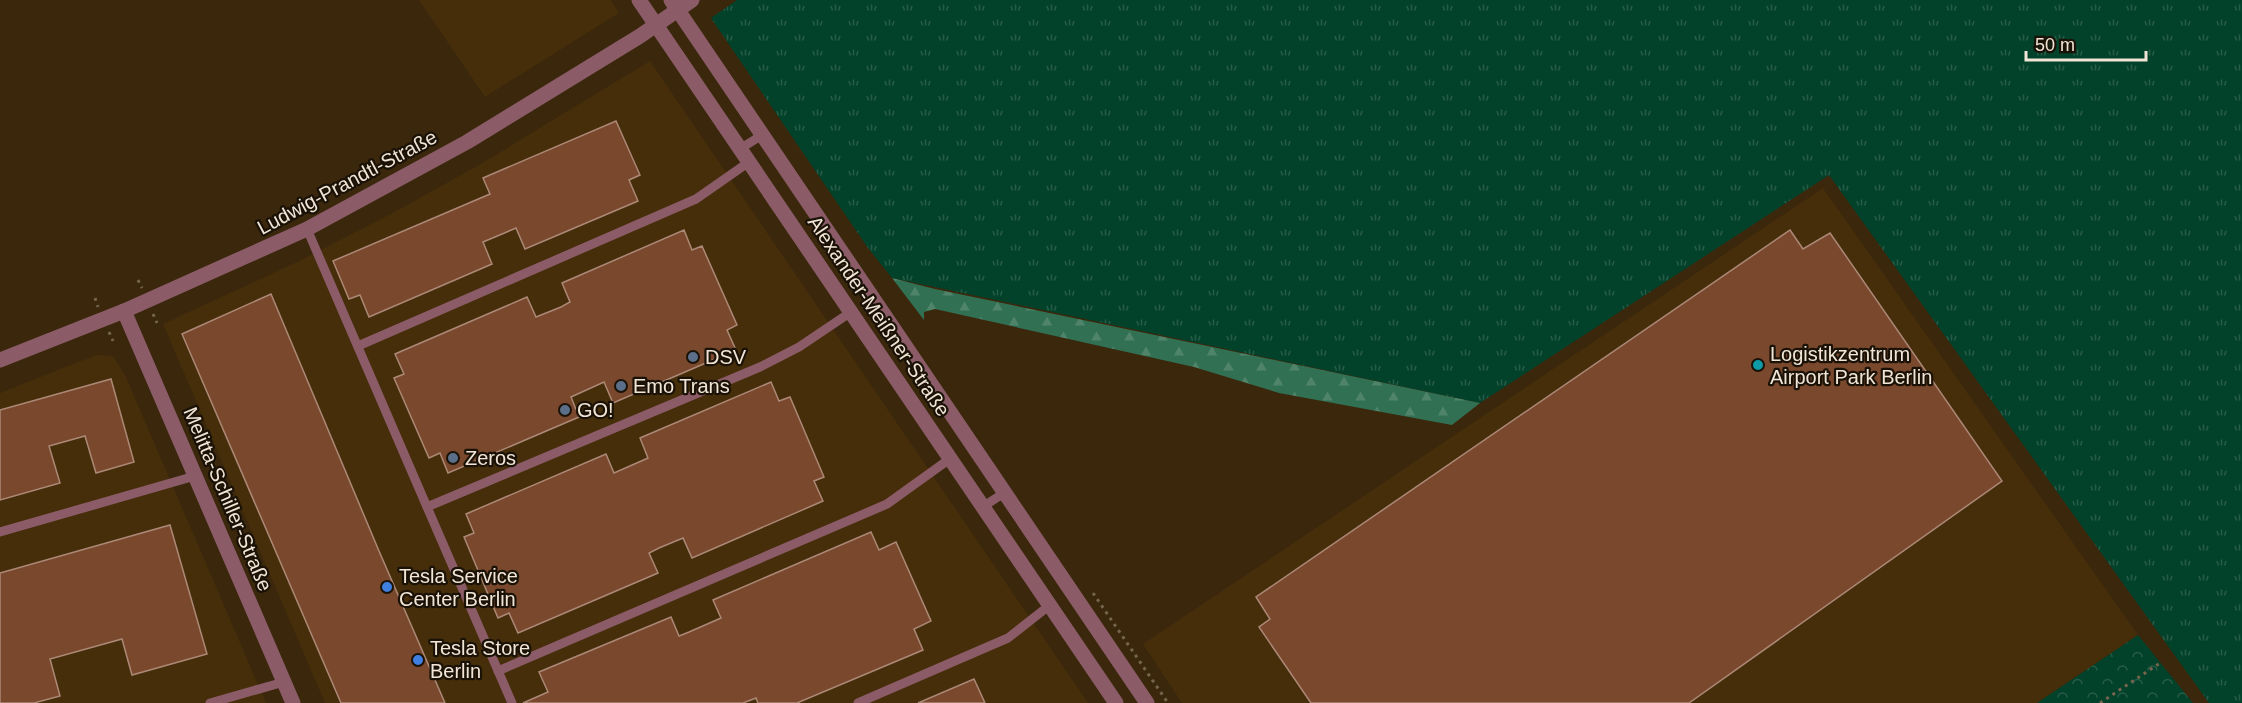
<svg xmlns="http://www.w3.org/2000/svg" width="2242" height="703" viewBox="0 0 2242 703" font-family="Arial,sans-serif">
<defs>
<pattern id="grass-tufts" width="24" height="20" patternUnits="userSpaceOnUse" patternTransform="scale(1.5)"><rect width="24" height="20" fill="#02412a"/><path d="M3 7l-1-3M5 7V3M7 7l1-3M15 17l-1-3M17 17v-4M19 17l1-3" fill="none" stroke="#275c48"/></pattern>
<pattern id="forest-firs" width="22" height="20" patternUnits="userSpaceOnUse" patternTransform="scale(1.5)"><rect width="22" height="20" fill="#317053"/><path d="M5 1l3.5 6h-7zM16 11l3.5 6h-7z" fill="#4f846b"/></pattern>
<pattern id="park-crowns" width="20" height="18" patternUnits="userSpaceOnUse" patternTransform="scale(1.5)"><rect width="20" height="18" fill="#02412a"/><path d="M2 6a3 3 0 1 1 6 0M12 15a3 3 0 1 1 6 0" fill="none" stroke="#275c48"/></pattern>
</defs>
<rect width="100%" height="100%" fill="#3a270c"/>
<g fill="#462e0b">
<polygon points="419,0 611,0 619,13 485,97"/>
<polygon points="650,61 1088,703 325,703 163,324 295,263 389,215 479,165"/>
<polygon points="1823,188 2138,635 2037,703 1182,703 1143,644"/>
<polygon points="96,355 113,356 126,377 266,703 0,703 0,393"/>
</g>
<polygon fill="url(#grass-tufts)" points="737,0 2242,0 2242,703 2209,703 1829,175 1480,403 892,278 868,248 711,18"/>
<polygon fill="url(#forest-firs)" points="892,278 935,289 1480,403 1452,425 1279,393 1194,367 935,309 924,312 924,320"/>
<polygon fill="url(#park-crowns)" points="2138,635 2193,703 2037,703"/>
<g fill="#7a482c" stroke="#ac8977" stroke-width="1.5">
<polygon points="616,121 640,175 629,180 638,201 525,249 516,228 495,237 483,242 492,264 369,317 360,295 349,299 333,261 490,194 483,178"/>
<polygon points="684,230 692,250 702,246 737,325 727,330 736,350 613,403 604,382 571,397 579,417 448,473 440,453 429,458 394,378 404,374 395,354 527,297 536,317 561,307 570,302 562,283"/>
<polygon points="1790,230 1803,249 1830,233 2002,481 1689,703 1311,703 1259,627 1270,619 1256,597"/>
<polygon points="271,294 379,551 445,703 341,703 182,334"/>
<polygon points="111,379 134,462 96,473 85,436 49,446 60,483 0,500 0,410"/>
<polygon points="771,382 779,401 790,397 824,477 814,481 823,501 692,558 683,538 659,548 649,553 658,573 518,633 509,613 498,618 464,537 474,533 466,514 606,454 614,473 639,462 648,458 640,438"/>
<polygon points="170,525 207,654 132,675 122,639 50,659 60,696 34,703 0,703 0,573"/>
<polygon points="871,532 879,550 896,542 931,621 914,629 923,650 797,703 758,703 756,698 743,703 523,703 548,692 539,672 671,617 679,636 689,632 721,618 713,600"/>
<polygon points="974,679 985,703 918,703"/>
</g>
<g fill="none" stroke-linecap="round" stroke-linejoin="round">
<g stroke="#76654e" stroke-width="3" stroke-dasharray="3 4.5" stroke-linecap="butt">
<polyline points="138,280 142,288"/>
<polyline points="95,298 98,307"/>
<polyline points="153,314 157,323"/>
<polyline points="109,332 113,341"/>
<polyline points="1093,593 1168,703"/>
<polyline points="2100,703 2160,663"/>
</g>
<g stroke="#8b5c67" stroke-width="9">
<polyline points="740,149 762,135"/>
<polyline points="307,229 427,507 760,367 799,347 851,312"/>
<polyline points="358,346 696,199 749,162"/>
<polyline points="984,506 1004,493"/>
<polyline points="427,507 512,703"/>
<polyline points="0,532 195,476"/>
<polyline points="498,671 887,504 951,458"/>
<polyline points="210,703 284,682"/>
<polyline points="858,703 1008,638 1050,605"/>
</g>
<g stroke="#8b5c67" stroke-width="15">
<polyline points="639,0 1116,703"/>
<polyline points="671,0 1147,703"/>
<polyline points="124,311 293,703"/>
<polyline points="0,360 124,311 307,229 467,142 640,36 692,0"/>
</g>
</g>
<g fill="#5c6f8a" stroke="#1a1207" stroke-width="2">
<circle cx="693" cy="357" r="6"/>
<circle cx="621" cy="386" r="6"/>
<circle cx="565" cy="410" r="6"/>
<circle cx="453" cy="458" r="6"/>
</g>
<circle fill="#0f9aa8" stroke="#1a1207" stroke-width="2" cx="1758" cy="365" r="6"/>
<g fill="#3f7fe0" stroke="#1a1207" stroke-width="2">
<circle cx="387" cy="587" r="6"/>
<circle cx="418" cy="660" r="6"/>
</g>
<g text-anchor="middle" stroke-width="4.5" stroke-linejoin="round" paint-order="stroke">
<g font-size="20" fill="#f2e5d6" stroke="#1a1207">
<text transform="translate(347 182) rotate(-28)" y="7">Ludwig-Prandtl-Straße</text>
<text transform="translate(879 316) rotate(56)" y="7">Alexander-Meißner-Straße</text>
<text transform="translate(228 499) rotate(67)" y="7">Melitta-Schiller-Straße</text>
</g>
<g font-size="20" fill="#f2e5d6" stroke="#1a1207" text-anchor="start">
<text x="1770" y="361">Logistikzentrum<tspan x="1770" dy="23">Airport Park Berlin</tspan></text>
<text x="705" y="364">DSV</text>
<text x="633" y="393">Emo Trans</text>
<text x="577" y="417">GO!</text>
<text x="465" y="465">Zeros</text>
<text x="399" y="583">Tesla Service<tspan x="399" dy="23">Center Berlin</tspan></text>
<text x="430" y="655">Tesla Store<tspan x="430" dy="23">Berlin</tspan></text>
</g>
</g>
<path d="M2026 51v9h120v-9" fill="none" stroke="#f2e5d6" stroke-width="3"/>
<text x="2035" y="51" font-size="18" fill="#f2e5d6" stroke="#1a1207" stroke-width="4.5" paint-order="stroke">50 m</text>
</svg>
